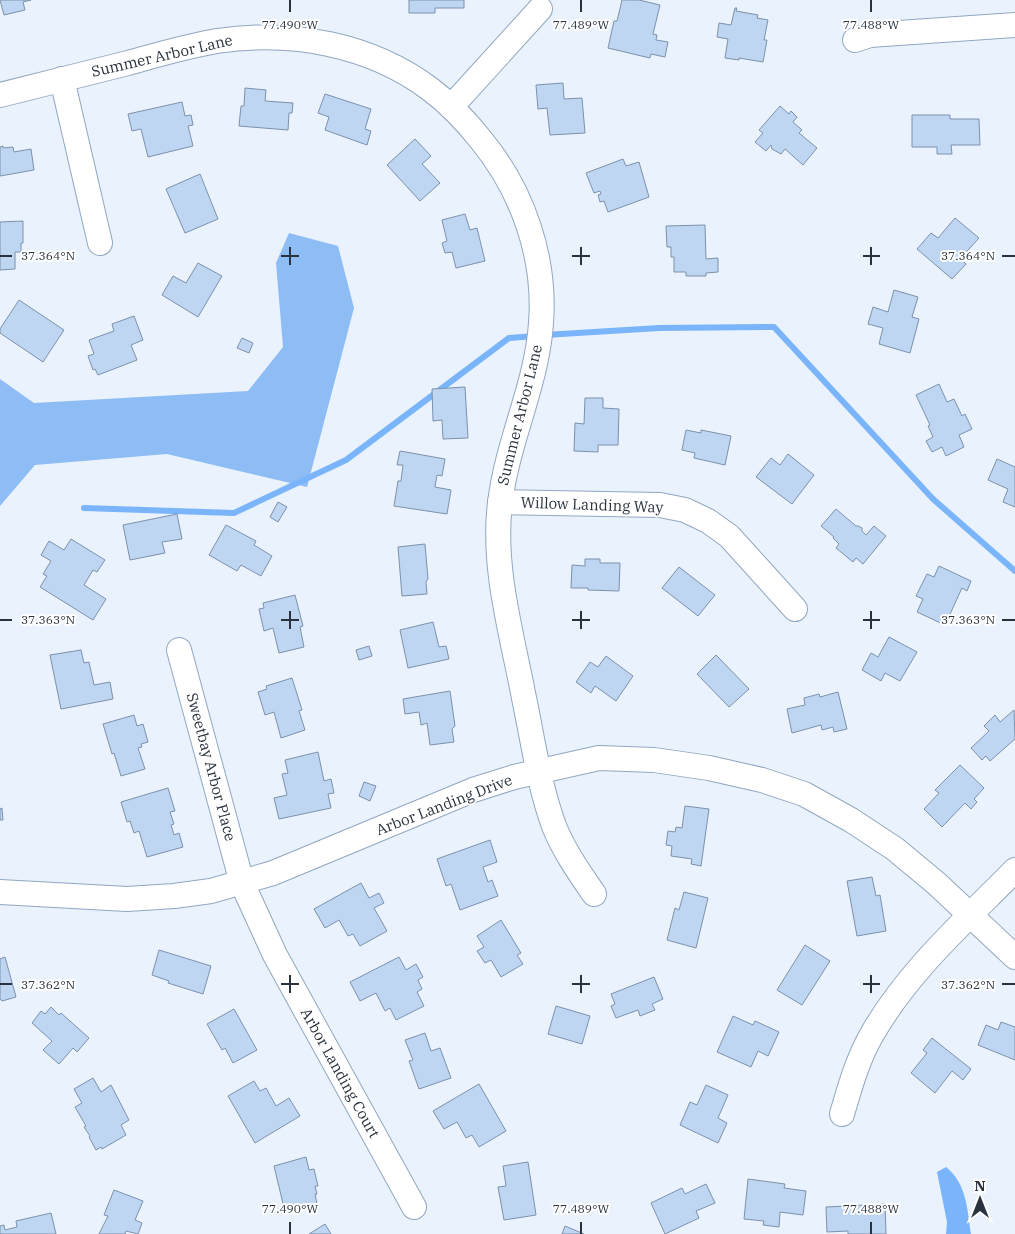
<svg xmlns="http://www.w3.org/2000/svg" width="1015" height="1234" viewBox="0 0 1015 1234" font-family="'IBM Plex Serif',serif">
<rect width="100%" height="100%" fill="#e9f2fd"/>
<polygon fill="#8ebcf4" points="289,233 338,246 354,308 307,487 167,454 35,465 0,506 0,379 34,403 248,391 283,347 276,263"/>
<path fill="#7ab5fb" d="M946 1167C967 1184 967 1209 971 1234H946L947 1222 937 1172Z"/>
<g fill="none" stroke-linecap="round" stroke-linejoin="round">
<g stroke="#7ab5fb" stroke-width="6">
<polyline points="545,335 659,328 774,327 933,499 1015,571"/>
<polyline points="84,508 234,513 346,460 509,338 535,336"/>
</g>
</g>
<g fill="#bfd6f3" stroke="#7c91ab">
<polygon points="0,0 31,0 23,2 25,10 4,15"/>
<polygon points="409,0 464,0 464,8 435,8 435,13 409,13"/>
<polygon points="622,0 639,0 660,5 653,34 657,35 656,40 668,42 665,57 651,54 650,58 608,48 614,21 617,21"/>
<polygon points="735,8 737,8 736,11 758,15 757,18 768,20 764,40 767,40 763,62 739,58 739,60 725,58 728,39 717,37 719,23 731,25"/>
<polygon points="563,83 564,99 582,98 585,133 550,135 547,108 538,109 536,85"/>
<polygon points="245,88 266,90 265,101 293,103 292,113 289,113 288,130 239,126 241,106 244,106"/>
<polygon points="325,94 371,109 365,129 371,131 367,145 325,130 329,117 318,113"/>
<polygon points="182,102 185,116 191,115 193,125 188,126 193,146 148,157 141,129 132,131 128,114"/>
<polygon points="780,106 789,114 791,111 797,117 793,122 802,130 799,133 817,148 803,165 785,149 781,154 772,149 771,145 766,151 755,142 763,133 759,130"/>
<polygon points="912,115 950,115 950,119 979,119 980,145 951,145 952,154 937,154 937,147 912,147"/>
<polygon points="415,139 431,156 422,164 440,183 420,201 387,165"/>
<polygon points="3,146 3,148 13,147 14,152 31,149 34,170 0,176 0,147"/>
<polygon points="623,159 626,166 639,162 649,197 608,212 604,201 600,202 598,195 601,194 600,191 594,193 586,173"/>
<polygon points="200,174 218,219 185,233 166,189"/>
<polygon points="465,214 470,230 477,228 485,261 456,268 452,252 445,253 442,243 447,241 442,220"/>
<polygon points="955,218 979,238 960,259 966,264 952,279 917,249 931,233 938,238"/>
<polygon points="23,221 23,243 21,243 21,252 15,252 15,269 0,270 0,222"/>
<polygon points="705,225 706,259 718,258 718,272 706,273 706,276 686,276 686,272 674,272 674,257 671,257 671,247 667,247 666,226"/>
<polygon points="198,263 222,276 198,317 162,295 173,276 186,283"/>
<polygon points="894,290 918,297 912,317 919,319 910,353 879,344 883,328 868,324 873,307 888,312"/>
<polygon points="19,300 64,330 43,362 0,333 0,329"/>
<polygon points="134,316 143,340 131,345 137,360 98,375 95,369 93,370 88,356 94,354 89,340 114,331 112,324"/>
<polygon points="242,338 253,343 249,353 237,348"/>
<polygon points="939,384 947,402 954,399 962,416 965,414 972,429 959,435 964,447 946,456 942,447 932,452 926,441 933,437 928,426 930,425 916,395"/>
<polygon points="465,387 468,438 443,439 442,420 433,421 432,389"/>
<polygon points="585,398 603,398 603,408 619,409 618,445 598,445 598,452 574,451 575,423 584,424"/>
<polygon points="686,430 701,433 701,430 731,436 725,465 694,458 695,453 682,450"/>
<polygon points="400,451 445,459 442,476 437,475 435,487 451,490 447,514 394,506 398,481 401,481 403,465 397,465"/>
<polygon points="788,454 814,475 792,504 756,477 771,458 780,465"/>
<polygon points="997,459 1015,467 1015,507 1003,502 1008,489 988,480"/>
<polygon points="278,502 287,507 278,522 270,517"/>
<polygon points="836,509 856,526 858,526 862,528 862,531 866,535 874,526 886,536 863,564 856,558 853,562 836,548 839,544 833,538 834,537 821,526"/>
<polygon points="177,514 182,539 162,542 165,553 130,560 123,525"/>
<polygon points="226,525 256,541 254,545 272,556 261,576 241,565 237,571 209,555"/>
<polygon points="71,539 105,560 97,572 93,570 84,585 106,599 93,620 40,587 47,576 43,574 51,561 41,555 49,541 64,550"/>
<polygon points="425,544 428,579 426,582 427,594 402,596 398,547"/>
<polygon points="585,559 600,559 600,563 620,563 619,591 588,590 588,588 571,588 572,565 585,566"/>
<polygon points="939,566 971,581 967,591 962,588 945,625 917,612 923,599 916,596 927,574 934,577"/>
<polygon points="679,567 715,595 698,616 662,588"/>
<polygon points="295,595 303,626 300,627 304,647 279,653 273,628 264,631 259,609 264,608 263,603"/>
<polygon points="433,622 439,647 446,646 449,659 408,668 400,630"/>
<polygon points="889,637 917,652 900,681 885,673 881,681 862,670 871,653 878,657"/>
<polygon points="369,646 372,656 359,660 356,650"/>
<polygon points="81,650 84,663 89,662 94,685 110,682 113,699 61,709 50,655"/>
<polygon points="716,655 749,689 729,707 697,674"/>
<polygon points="606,656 633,676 616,701 595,686 591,693 576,682 590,662 598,667"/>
<polygon points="292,678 302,710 299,711 305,730 281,738 274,712 265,715 258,692 267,689 266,686"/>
<polygon points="450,691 455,726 452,729 454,742 430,745 427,723 421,725 419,712 405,714 403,699"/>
<polygon points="838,692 847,729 834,732 833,727 822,730 821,725 792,733 787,709 805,705 804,698 819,694 820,697"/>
<polygon points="1014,710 1015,739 990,761 986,756 982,760 971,748 989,731 984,726 995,715 1000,722"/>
<polygon points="134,715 137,726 143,724 148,742 141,744 142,747 138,748 145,769 121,776 114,753 112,754 103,724"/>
<polygon points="318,752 324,781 331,779 334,793 328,794 331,808 279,819 274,798 287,795 282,774 288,773 285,760"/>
<polygon points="960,765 984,788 974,799 977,802 971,809 965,803 942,827 924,809 939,793 935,790"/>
<polygon points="364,782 376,786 370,801 359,796"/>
<polygon points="168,788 175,811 170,812 174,824 171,825 174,835 179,833 183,847 147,857 139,831 134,833 130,821 127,822 121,802"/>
<polygon points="685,806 709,809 701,866 691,864 692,859 671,856 672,846 666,845 668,831 675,832 676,827 682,828"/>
<polygon points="2,808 3,820 0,820 0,809"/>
<polygon points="490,840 497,862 483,867 488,882 492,880 498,896 460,910 451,884 446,886 437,859"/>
<polygon points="872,877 876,896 880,895 886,931 857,936 847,881"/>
<polygon points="361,883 369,898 379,893 384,903 374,908 387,931 360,946 353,934 348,936 339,920 325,928 314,909"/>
<polygon points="684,892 708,898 696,948 667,940 675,908 679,910"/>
<polygon points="501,920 521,953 517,955 523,964 501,977 491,960 485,963 477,951 484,947 477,936"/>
<polygon points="805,945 830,961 802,1005 777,990"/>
<polygon points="159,950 211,966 203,994 168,983 169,981 152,975"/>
<polygon points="5,957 16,997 2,1001 0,999 0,959"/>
<polygon points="399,957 406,970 416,964 423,977 418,980 422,989 417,992 424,1006 396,1020 390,1008 385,1011 376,993 360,1001 350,982"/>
<polygon points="654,977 663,999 652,1004 655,1010 640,1016 638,1010 616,1018 611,1006 615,1004 611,994"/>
<polygon points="556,1006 590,1016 582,1044 548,1034"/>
<polygon points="51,1007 59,1015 61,1013 89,1038 77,1052 73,1048 59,1064 43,1050 52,1041 32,1023 41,1011 45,1014"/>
<polygon points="234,1009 257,1050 233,1063 225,1048 222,1050 207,1024"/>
<polygon points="733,1016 753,1025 755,1021 779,1032 768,1056 758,1051 751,1067 717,1052"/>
<polygon points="1001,1022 1015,1027 1015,1060 978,1045 986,1025 998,1030"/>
<polygon points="425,1033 431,1051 440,1048 451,1078 419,1089 409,1061 413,1060 405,1040"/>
<polygon points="932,1038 971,1069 963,1080 952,1071 935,1093 911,1073 927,1053 923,1050"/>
<polygon points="93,1078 101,1092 111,1085 129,1120 121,1125 126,1135 102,1149 101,1147 96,1150 89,1137 90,1136 84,1127 86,1126 75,1107 82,1103 74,1089"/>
<polygon points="254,1081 260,1091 266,1088 276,1106 289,1098 300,1116 255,1143 228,1096"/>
<polygon points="479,1084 506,1131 479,1147 472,1135 466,1138 457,1122 444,1129 433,1111"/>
<polygon points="706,1085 728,1095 718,1118 727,1123 718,1143 680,1125 690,1102 697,1105"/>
<polygon points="306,1157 309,1170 314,1169 318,1186 315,1186 317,1194 315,1194 317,1204 285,1212 274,1166"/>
<polygon points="528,1162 536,1215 504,1220 498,1187 506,1186 503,1166"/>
<polygon points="748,1179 785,1184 784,1188 806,1191 803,1215 780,1212 779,1227 763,1225 764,1221 744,1219"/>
<polygon points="706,1184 715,1203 696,1211 699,1218 665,1234 651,1203 682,1188 685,1194"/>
<polygon points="114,1190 143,1201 135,1220 142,1223 138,1234 126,1231 125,1234 99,1234 108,1216 104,1215"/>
<polygon points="885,1204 886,1234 848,1234 848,1231 827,1232 826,1207"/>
<polygon points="51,1213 56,1234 0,1234 0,1226 4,1225 5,1230 17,1227 16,1221"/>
<polygon points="325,1224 331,1234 309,1234"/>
<polygon points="565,1226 584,1234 562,1234"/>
</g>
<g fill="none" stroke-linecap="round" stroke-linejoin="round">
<g stroke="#91a7c1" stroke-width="26">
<g id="minor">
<polyline points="855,40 870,35 1015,25"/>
<polyline points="62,79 100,243"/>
<path d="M0 95C43 84 85 74 128 63 157 55 187 46 217 41 291 30 370 44 430 89 450 104 466 121 481 140 523 191 546 258 541 323 537 385 507 442 500 503 492 568 512 634 524 698 533 741 539 785 554 826 564 851 579 872 594 894"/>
<polyline points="451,107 540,9"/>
<polyline points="500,502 660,505 685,510 708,521 729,536 795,609"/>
<polyline points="179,650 242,883 275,955 414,1207"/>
<polyline points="0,892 127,899 174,896 211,891 273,873 473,790 514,777 599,758 654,760 709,768 762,780 804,794 851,820 895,849 936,883 1015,957"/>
<path d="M842 1114C850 1087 857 1061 871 1036 907 972 964 922 1015 870"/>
</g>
</g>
<use href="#minor" stroke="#fff" stroke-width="24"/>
</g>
<path fill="none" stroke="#29323d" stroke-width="2" d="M290 0V12M581 0V12M871 0V12M290 247V265M581 247V265M871 247V265M0 256H12M281 256H299M572 256H590M863 256H880M1002 256H1015M290 611V629M581 611V629M871 611V629M0 620H12M281 620H299M572 620H590M863 620H880M1002 620H1015M290 975V993M581 975V993M871 975V993M0 984H12M281 984H299M572 984H590M863 984H880M1002 984H1015M290 1222V1234M581 1222V1234M871 1222V1234"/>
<g text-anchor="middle" stroke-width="4" stroke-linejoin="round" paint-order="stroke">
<g font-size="15" fill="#29323d" stroke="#fff">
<text transform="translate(162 56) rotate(-13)" y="5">Summer Arbor Lane</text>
<text transform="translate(520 415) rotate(-76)" y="5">Summer Arbor Lane</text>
<text transform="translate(592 505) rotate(2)" y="5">Willow Landing Way</text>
<text transform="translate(211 767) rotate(75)" y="5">Sweetbay Arbor Place</text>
<text transform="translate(444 805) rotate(-21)" y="5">Arbor Landing Drive</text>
<text transform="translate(340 1073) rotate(61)" y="5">Arbor Landing Court</text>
</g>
</g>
<g font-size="12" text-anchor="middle" fill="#29323d" stroke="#fff" stroke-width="4" stroke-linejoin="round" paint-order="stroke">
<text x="290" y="29">77.490°W</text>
<text x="581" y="29">77.489°W</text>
<text x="871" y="29">77.488°W</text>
<text x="48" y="260">37.364°N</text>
<text x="968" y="260">37.364°N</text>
<text x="48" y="624">37.363°N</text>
<text x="968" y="624">37.363°N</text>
<text x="48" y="989">37.362°N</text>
<text x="968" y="989">37.362°N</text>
<text x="290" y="1213">77.490°W</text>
<text x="581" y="1213">77.489°W</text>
<text x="871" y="1213">77.488°W</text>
</g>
<g transform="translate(980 1199)" stroke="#ffffff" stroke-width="4" paint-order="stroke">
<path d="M0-4L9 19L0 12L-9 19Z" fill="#29323d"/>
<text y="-8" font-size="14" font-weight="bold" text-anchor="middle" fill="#29323d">N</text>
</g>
</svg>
